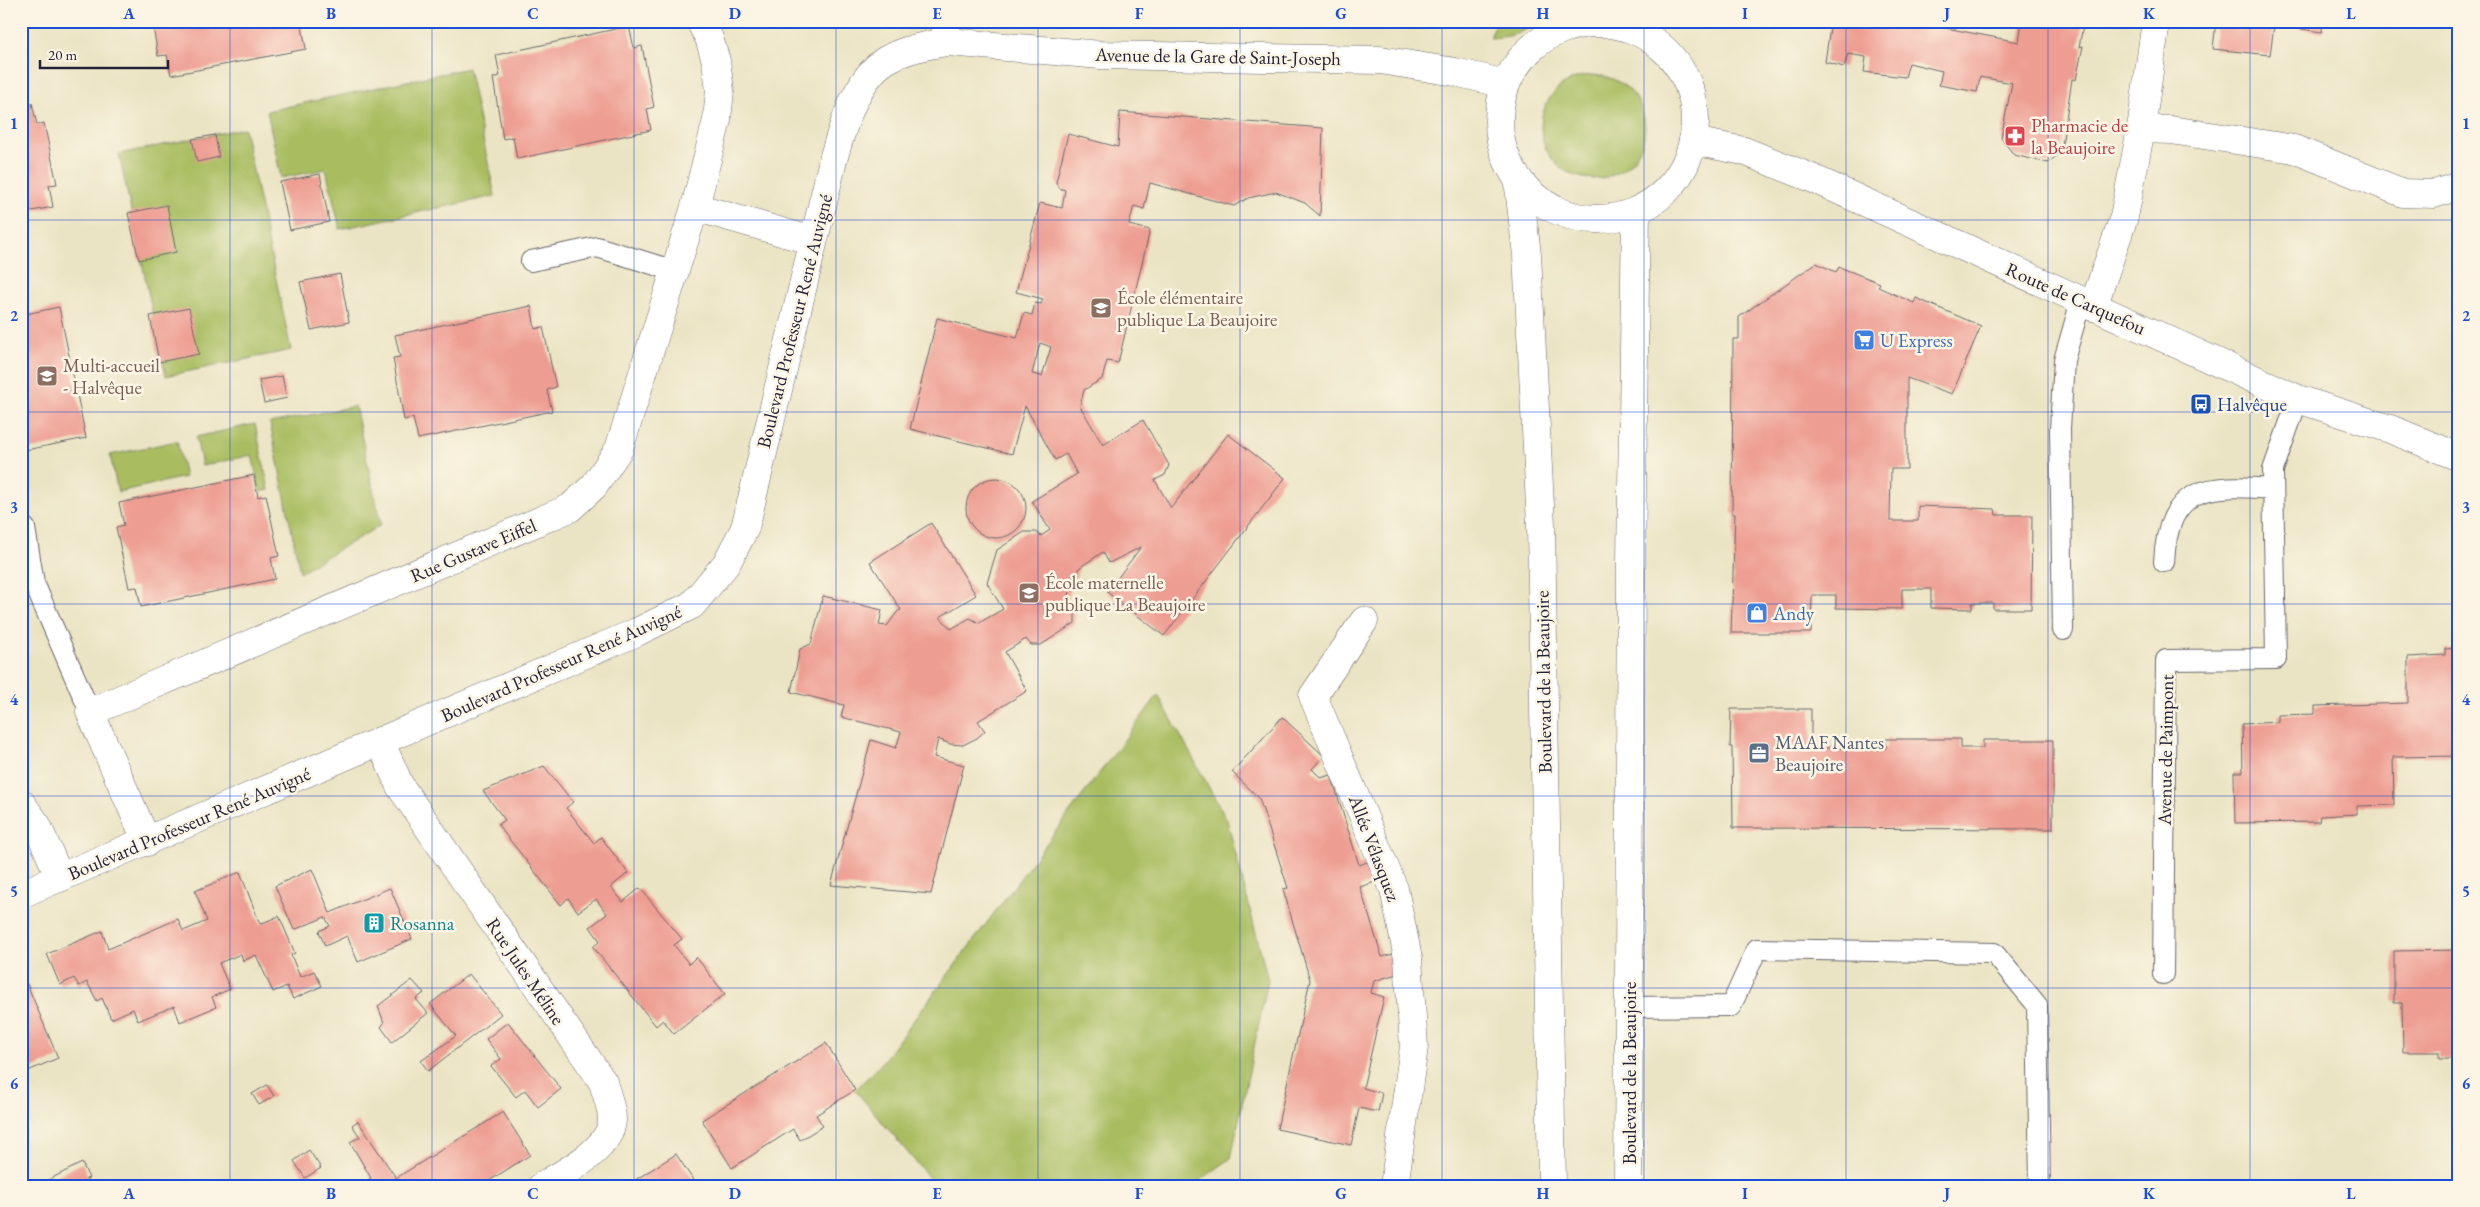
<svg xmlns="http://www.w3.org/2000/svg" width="2480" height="1207" viewBox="0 0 2480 1207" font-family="'EB Garamond',serif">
<rect width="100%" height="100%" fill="#fcf5e5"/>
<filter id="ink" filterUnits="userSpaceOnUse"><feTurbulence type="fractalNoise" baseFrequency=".02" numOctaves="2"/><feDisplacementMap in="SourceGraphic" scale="10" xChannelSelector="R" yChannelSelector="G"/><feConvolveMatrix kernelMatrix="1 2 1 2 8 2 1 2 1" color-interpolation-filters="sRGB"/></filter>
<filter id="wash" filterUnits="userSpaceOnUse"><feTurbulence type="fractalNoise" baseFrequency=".0096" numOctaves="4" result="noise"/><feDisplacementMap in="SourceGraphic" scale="20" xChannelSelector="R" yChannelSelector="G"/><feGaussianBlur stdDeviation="1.12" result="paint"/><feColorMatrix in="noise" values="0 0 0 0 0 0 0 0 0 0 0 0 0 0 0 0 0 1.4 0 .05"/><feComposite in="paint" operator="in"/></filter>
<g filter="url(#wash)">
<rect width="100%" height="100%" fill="#ebe4c4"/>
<g fill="#a9bd61" stroke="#66704e">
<path d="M1500 21H1536C1523 35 1508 37 1490 38L1493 30Z"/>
<polygon points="468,68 495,196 340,229 326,169 281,178 267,111"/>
<circle cx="1593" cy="127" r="52"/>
<polygon points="244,128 291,350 166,376 119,154"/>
<polygon points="355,406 381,525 300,572 270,423"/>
<polygon points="255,424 269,490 260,492 252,455 202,466 196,437"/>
<polygon points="177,441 185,477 118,492 110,455"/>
<polygon points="1158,695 1227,820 1268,980 1231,1158 1193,1186 936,1186 855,1090 880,1065"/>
</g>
<g id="blocks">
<g fill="#ee9d92" fill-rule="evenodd">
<polygon points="152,21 308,21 309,25 302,27 306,49 171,75 167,55 158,56"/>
<polygon points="1831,21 1909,21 2019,42 2022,21 2084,21 2079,47 2083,46 2076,80 2072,79 2061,152 2048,163 2014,155 2001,138 2012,83 1980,77 1977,92 1939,85 1942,71 1909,63 1905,77 1864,72 1866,57 1848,54 1844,67 1825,62"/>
<polygon points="2216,21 2323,21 2322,32 2274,25 2270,55 2213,49"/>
<polygon points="629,26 634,48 642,46 654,107 647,109 651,130 517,159 513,137 503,139 493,78 500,76 496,55"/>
<polygon points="32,103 37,125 44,123 57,184 49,185 53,207 21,213 21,105"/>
<path d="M1120 112 1323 128 1320 216 1305 203 1276 192 1248 198 1234 206 1150 183 1144 209 1134 206 1129 225 1150 230 1118 363 1107 361 1102 379 1084 390 1080 406 1103 445 1143 420 1169 465 1165 475 1155 480 1171 508 1228 434 1285 478 1164 636 1107 592 1141 547 1109 563 1103 552 1079 568 1067 600 1075 612V623L1041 645H1031L1026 639 1005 652 1027 691 978 721 985 731 977 738 963 745 950 744 938 739 934 757 964 765 931 894 831 885 871 740 896 748 901 732 841 717 844 705 791 692 800 649 811 644 823 596 882 610 879 625 887 626 898 611 901 610 870 562 931 523 976 595 940 617 951 629 970 618 979 623 1003 609 987 583 997 550 1024 532H1036L1041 536 1050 530 1032 501 1077 474 1066 454 1055 460 1025 406 1012 454 910 429 937 318 1017 338 1024 313 1032 315 1035 303 1041 304 1043 299 1016 292 1040 203 1062 208 1065 190 1059 188 1056 182 1068 134 1118 147ZM1040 343 1051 347 1042 376 1032 374Z"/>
<polygon points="215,135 219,157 197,162 192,139"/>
<polygon points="320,174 329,222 290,230 280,182"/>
<polygon points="167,205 176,252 139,260 128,213"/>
<polygon points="1816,263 1836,272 1839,267 1880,283 1878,287 1914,303 1916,298 1981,326 1952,394 1907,378 1907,469 1891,469 1890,521 1918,521 1918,506 1995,509 1996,515 2032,515 2031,609 1993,609 1993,603 1972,603 1972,609 1931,608 1931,589 1902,589 1902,609 1836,608 1836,595 1812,595 1811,633 1731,633 1735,514 1732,514 1733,339 1739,339 1739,317"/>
<polygon points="340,274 349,322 311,330 300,282"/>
<polygon points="531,306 535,329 543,327 556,387 547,390 552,411 418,439 413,418 404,420 393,358 400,357 395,335"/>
<polygon points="59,307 86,438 21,451 21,315"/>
<polygon points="189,308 199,354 159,362 150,316"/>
<polygon points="282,376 287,398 264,403 259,380"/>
<polygon points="254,475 258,497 266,495 279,556 271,558 275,579 141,607 137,587 129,588 116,527 124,525 119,503"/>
<circle cx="996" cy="508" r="30"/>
<polygon points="2459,648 2459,756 2393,757 2394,805 2357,806 2357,814 2320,816 2319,822 2235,823 2234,772 2243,772 2242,724 2278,722 2278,715 2315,714 2315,706 2408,703 2408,657 2445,655 2445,649"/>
<polygon points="1731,709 1811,709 1811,748 1886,748 1886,739 1961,739 1961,748 1983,748 1983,740 2053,740 2053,829 1733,828 1732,747 1730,747"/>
<polygon points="1282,717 1324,756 1312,769 1321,778 1331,775 1359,865 1373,860 1381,880 1360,887 1382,957 1393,954 1400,973 1374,981 1371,993 1384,997 1363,1088 1382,1093 1378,1112 1359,1108 1351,1145 1277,1129 1310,980 1283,889 1288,888 1259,798 1232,772"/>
<polygon points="544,766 573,802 566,808 594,843 601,837 628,873 611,887 623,902 640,888 682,939 674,945 689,964 696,957 725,994 674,1034 663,1020 656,1026 593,947 600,941 590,927 607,914 596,899 578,912 568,898 561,905 498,825 505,820 483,791"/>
<polygon points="312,869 330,913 390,888 412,939 358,962 347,936 325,946 319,931 330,926 325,917 294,930 275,886"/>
<polygon points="240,872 260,924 279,916 295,953 291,955 300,977 314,971 322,986 293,999 287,986 273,992 256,955 243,961 241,954 219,963 230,989 212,997 216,1007 180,1022 174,1006 138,1021 133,1009 111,1019 102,998 97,1001 87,982 79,986 74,978 60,985 47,954 102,931 108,949 178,919 183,931 207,921 195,891"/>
<polygon points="2459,950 2459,1059 2439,1059 2439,1052 2403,1052 2402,1003 2394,1003 2394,951"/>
<polygon points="469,974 501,1014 428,1071 421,1061 456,1036 430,1004"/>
<polygon points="412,980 424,993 416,999 428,1013 392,1042 381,1027 384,1023 378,1006"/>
<polygon points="27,984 58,1058 21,1074 21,987"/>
<polygon points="508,1022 561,1089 538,1107 525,1090 516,1097 491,1066 501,1059 486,1039"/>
<polygon points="826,1043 855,1090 816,1115 823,1126 800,1140 793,1129 732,1168 702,1120"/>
<polygon points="267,1085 274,1096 259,1105 252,1094"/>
<polygon points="503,1112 530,1155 481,1186 359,1186 371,1178 350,1142 360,1137 352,1125 358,1121 396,1178"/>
<polygon points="309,1150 321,1168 305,1178 294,1161"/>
<polygon points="676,1154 697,1186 626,1186 632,1182"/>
<polygon points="82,1163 89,1178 86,1179 89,1186 36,1186"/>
</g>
</g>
</g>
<g filter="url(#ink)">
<use href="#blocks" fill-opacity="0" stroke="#68666b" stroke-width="1"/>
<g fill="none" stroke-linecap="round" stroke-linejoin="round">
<g stroke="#68666b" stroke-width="22">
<g id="service">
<polyline points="531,261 597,247 675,271"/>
<polyline points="25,528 34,583 90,712"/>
<path d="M2164 562C2168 485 2207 484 2273 489"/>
<polyline points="2063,630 2060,429 2064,360 2081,301"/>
<polyline points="2163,974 2166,660 2276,659 2273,470 2298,399"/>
<polyline points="1629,1007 1731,1006 1757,949 1994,953 2037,1005 2040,1186"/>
</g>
</g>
<g stroke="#68666b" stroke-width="29">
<g id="minor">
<polyline points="2141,129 2171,130 2294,149 2403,193 2434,194 2459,186"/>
<polyline points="695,207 813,241"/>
<polyline points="2093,307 2124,217 2141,129 2156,21"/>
<polyline points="1364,621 1313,696 1394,889 1408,958 1414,1047 1394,1186"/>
<path d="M380 741 400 786 603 1082C606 1094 612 1107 612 1120 611 1149 564 1173 542 1186"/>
<polyline points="21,803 37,825 60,878"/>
<polyline points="147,842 90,712 570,508 594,486 619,449 695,207 717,120 720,90 716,61 709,38 700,21"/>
<path d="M21 894 637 632 692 605 726 564 745 528 833 160C842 128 856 79 886 60 905 49 927 45 948 42"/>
</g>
</g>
<g stroke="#68666b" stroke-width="29">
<polyline id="tertiary" points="945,21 948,42 1101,55 1380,60 1455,72 1506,84"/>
</g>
<g stroke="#68666b" stroke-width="29">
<g id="secondary">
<circle cx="1597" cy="121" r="98"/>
<polyline points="1693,141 1744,151 1814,179 2298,399 2390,429 2459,457"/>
<polyline points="1518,179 1527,255 1541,525 1552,1186"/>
<polyline points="1628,1186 1631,562 1636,211"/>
</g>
</g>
<use href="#service" stroke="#fff" stroke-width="20"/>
<use href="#minor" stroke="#fff" stroke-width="28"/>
<use href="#tertiary" stroke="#fff" stroke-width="28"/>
<use href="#secondary" stroke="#fff" stroke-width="28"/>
</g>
</g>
<path fill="none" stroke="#1d4ed8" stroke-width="1" stroke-opacity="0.55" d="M230 21V1186M432 21V1186M634 21V1186M836 21V1186M1038 21V1186M1240 21V1186M1442 21V1186M1644 21V1186M1846 21V1186M2048 21V1186M2250 21V1186M21 220H2459M21 412H2459M21 604H2459M21 796H2459M21 988H2459"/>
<defs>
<g id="pharmacy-square" transform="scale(1.125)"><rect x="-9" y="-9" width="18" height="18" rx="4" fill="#e0444e" stroke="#fcf5e5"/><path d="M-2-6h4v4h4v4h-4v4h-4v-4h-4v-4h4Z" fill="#fff"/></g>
<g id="school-square" transform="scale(1.125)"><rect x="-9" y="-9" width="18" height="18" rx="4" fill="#8d6e63" stroke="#fcf5e5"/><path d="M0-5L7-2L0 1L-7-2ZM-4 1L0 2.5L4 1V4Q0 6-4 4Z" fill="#fff"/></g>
<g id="supermarket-square" transform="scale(1.125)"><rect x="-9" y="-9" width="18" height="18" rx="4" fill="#3f7fe0" stroke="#fcf5e5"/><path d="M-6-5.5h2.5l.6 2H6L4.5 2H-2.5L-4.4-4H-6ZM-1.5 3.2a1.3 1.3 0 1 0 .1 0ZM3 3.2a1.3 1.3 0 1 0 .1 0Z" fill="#fff"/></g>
<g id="bus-square" transform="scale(1.125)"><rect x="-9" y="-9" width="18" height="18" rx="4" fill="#1a4fb4" stroke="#fcf5e5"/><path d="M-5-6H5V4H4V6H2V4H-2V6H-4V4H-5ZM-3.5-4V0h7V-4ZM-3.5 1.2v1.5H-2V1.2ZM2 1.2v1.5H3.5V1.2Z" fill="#fff"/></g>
<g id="shop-square" transform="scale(1.125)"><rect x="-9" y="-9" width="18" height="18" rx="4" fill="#3f7fe0" stroke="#fcf5e5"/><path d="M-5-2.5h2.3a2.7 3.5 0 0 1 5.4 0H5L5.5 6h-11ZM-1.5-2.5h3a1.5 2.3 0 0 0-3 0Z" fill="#fff"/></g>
<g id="office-square" transform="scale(1.125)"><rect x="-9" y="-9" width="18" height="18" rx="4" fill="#5c6f8a" stroke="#fcf5e5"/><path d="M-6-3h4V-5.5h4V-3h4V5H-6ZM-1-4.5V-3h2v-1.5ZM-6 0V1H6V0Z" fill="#fff"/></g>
<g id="building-square" transform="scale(1.125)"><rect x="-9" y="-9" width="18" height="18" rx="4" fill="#0f9aa8" stroke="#fcf5e5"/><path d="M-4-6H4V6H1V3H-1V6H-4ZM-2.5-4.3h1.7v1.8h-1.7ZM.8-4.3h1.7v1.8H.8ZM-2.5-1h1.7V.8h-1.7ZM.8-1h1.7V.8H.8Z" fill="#fff"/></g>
</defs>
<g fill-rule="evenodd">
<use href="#pharmacy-square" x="2015" y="136"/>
<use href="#school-square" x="1101" y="308"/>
<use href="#supermarket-square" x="1864" y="340"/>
<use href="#school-square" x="47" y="376"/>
<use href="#bus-square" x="2201" y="404"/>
<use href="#school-square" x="1029" y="593"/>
<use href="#shop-square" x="1757" y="613"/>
<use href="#office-square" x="1759" y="753"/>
<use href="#building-square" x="374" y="923"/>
</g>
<g text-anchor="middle" stroke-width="5" stroke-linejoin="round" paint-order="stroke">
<g font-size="19" fill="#22223b" stroke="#fcf5e5">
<text transform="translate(1218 56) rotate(1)" y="7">Avenue de la Gare de Saint-Joseph</text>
<text transform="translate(2076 298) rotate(24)" y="7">Route de Carquefou</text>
<text transform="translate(794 321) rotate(-76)" y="7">Boulevard Professeur René Auvigné</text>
<text transform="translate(473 550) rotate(-23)" y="7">Rue Gustave Eiffel</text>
<text transform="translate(561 663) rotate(-24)" y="7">Boulevard Professeur René Auvigné</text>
<text transform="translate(1543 682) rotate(-91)" y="7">Boulevard de la Beaujoire</text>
<text transform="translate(2165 750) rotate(-89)" y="7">Avenue de Paimpont</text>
<text transform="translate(189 823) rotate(-23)" y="7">Boulevard Professeur René Auvigné</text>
<text transform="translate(1375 848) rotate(69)" y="7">Allée Vélasquez</text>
<text transform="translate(526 971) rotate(56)" y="7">Rue Jules Méline</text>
<text transform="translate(1629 1073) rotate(-90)" y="7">Boulevard de la Beaujoire</text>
</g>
<g font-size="19" fill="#be3a42" stroke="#fcf5e5" text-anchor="start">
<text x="2031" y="132">Pharmacie de<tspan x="2031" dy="22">la Beaujoire</tspan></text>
</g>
<g font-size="19" fill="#785e54" stroke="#fcf5e5" text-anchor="start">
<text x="1117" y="304">École élémentaire<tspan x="1117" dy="22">publique La Beaujoire</tspan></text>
<text x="63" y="372">Multi-accueil<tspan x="63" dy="22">- Halvêque</tspan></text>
<text x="1045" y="589">École maternelle<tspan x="1045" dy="22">publique La Beaujoire</tspan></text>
</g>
<g font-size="19" fill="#366cbe" stroke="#fcf5e5" text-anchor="start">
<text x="1880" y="347">U Express</text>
<text x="1773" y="620">Andy</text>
</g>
<g font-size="19" fill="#164399" stroke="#fcf5e5" text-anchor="start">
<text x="2217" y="411">Halvêque</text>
</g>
<g font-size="19" fill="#4e5e75" stroke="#fcf5e5" text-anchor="start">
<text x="1775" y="749">MAAF Nantes<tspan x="1775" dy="22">Beaujoire</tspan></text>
</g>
<g font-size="19" fill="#0d838f" stroke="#fcf5e5" text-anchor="start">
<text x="390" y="930">Rosanna</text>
</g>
</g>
<rect width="2480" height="1207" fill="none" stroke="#fcf5e5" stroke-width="55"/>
<path d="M40 60v8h128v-8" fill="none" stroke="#22223b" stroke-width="2.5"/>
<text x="48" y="60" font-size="15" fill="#22223b" stroke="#fcf5e5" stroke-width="4" paint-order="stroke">20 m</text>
<rect x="28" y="28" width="2424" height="1152" fill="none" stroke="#1d4ed8" stroke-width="2"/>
<g font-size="16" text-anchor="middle" font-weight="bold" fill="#1d4ed8">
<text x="129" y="19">A</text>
<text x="331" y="19">B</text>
<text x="533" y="19">C</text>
<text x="735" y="19">D</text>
<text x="937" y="19">E</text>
<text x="1139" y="19">F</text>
<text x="1341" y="19">G</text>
<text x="1543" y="19">H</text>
<text x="1745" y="19">I</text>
<text x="1947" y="19">J</text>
<text x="2149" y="19">K</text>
<text x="2351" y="19">L</text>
<text x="14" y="129">1</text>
<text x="2466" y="129">1</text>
<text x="14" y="321">2</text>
<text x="2466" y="321">2</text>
<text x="14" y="513">3</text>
<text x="2466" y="513">3</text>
<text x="14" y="705">4</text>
<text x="2466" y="705">4</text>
<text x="14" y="897">5</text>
<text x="2466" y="897">5</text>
<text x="14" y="1089">6</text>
<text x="2466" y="1089">6</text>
<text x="129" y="1199">A</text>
<text x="331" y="1199">B</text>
<text x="533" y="1199">C</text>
<text x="735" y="1199">D</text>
<text x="937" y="1199">E</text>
<text x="1139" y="1199">F</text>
<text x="1341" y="1199">G</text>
<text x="1543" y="1199">H</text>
<text x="1745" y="1199">I</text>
<text x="1947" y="1199">J</text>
<text x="2149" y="1199">K</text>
<text x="2351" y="1199">L</text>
</g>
</svg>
